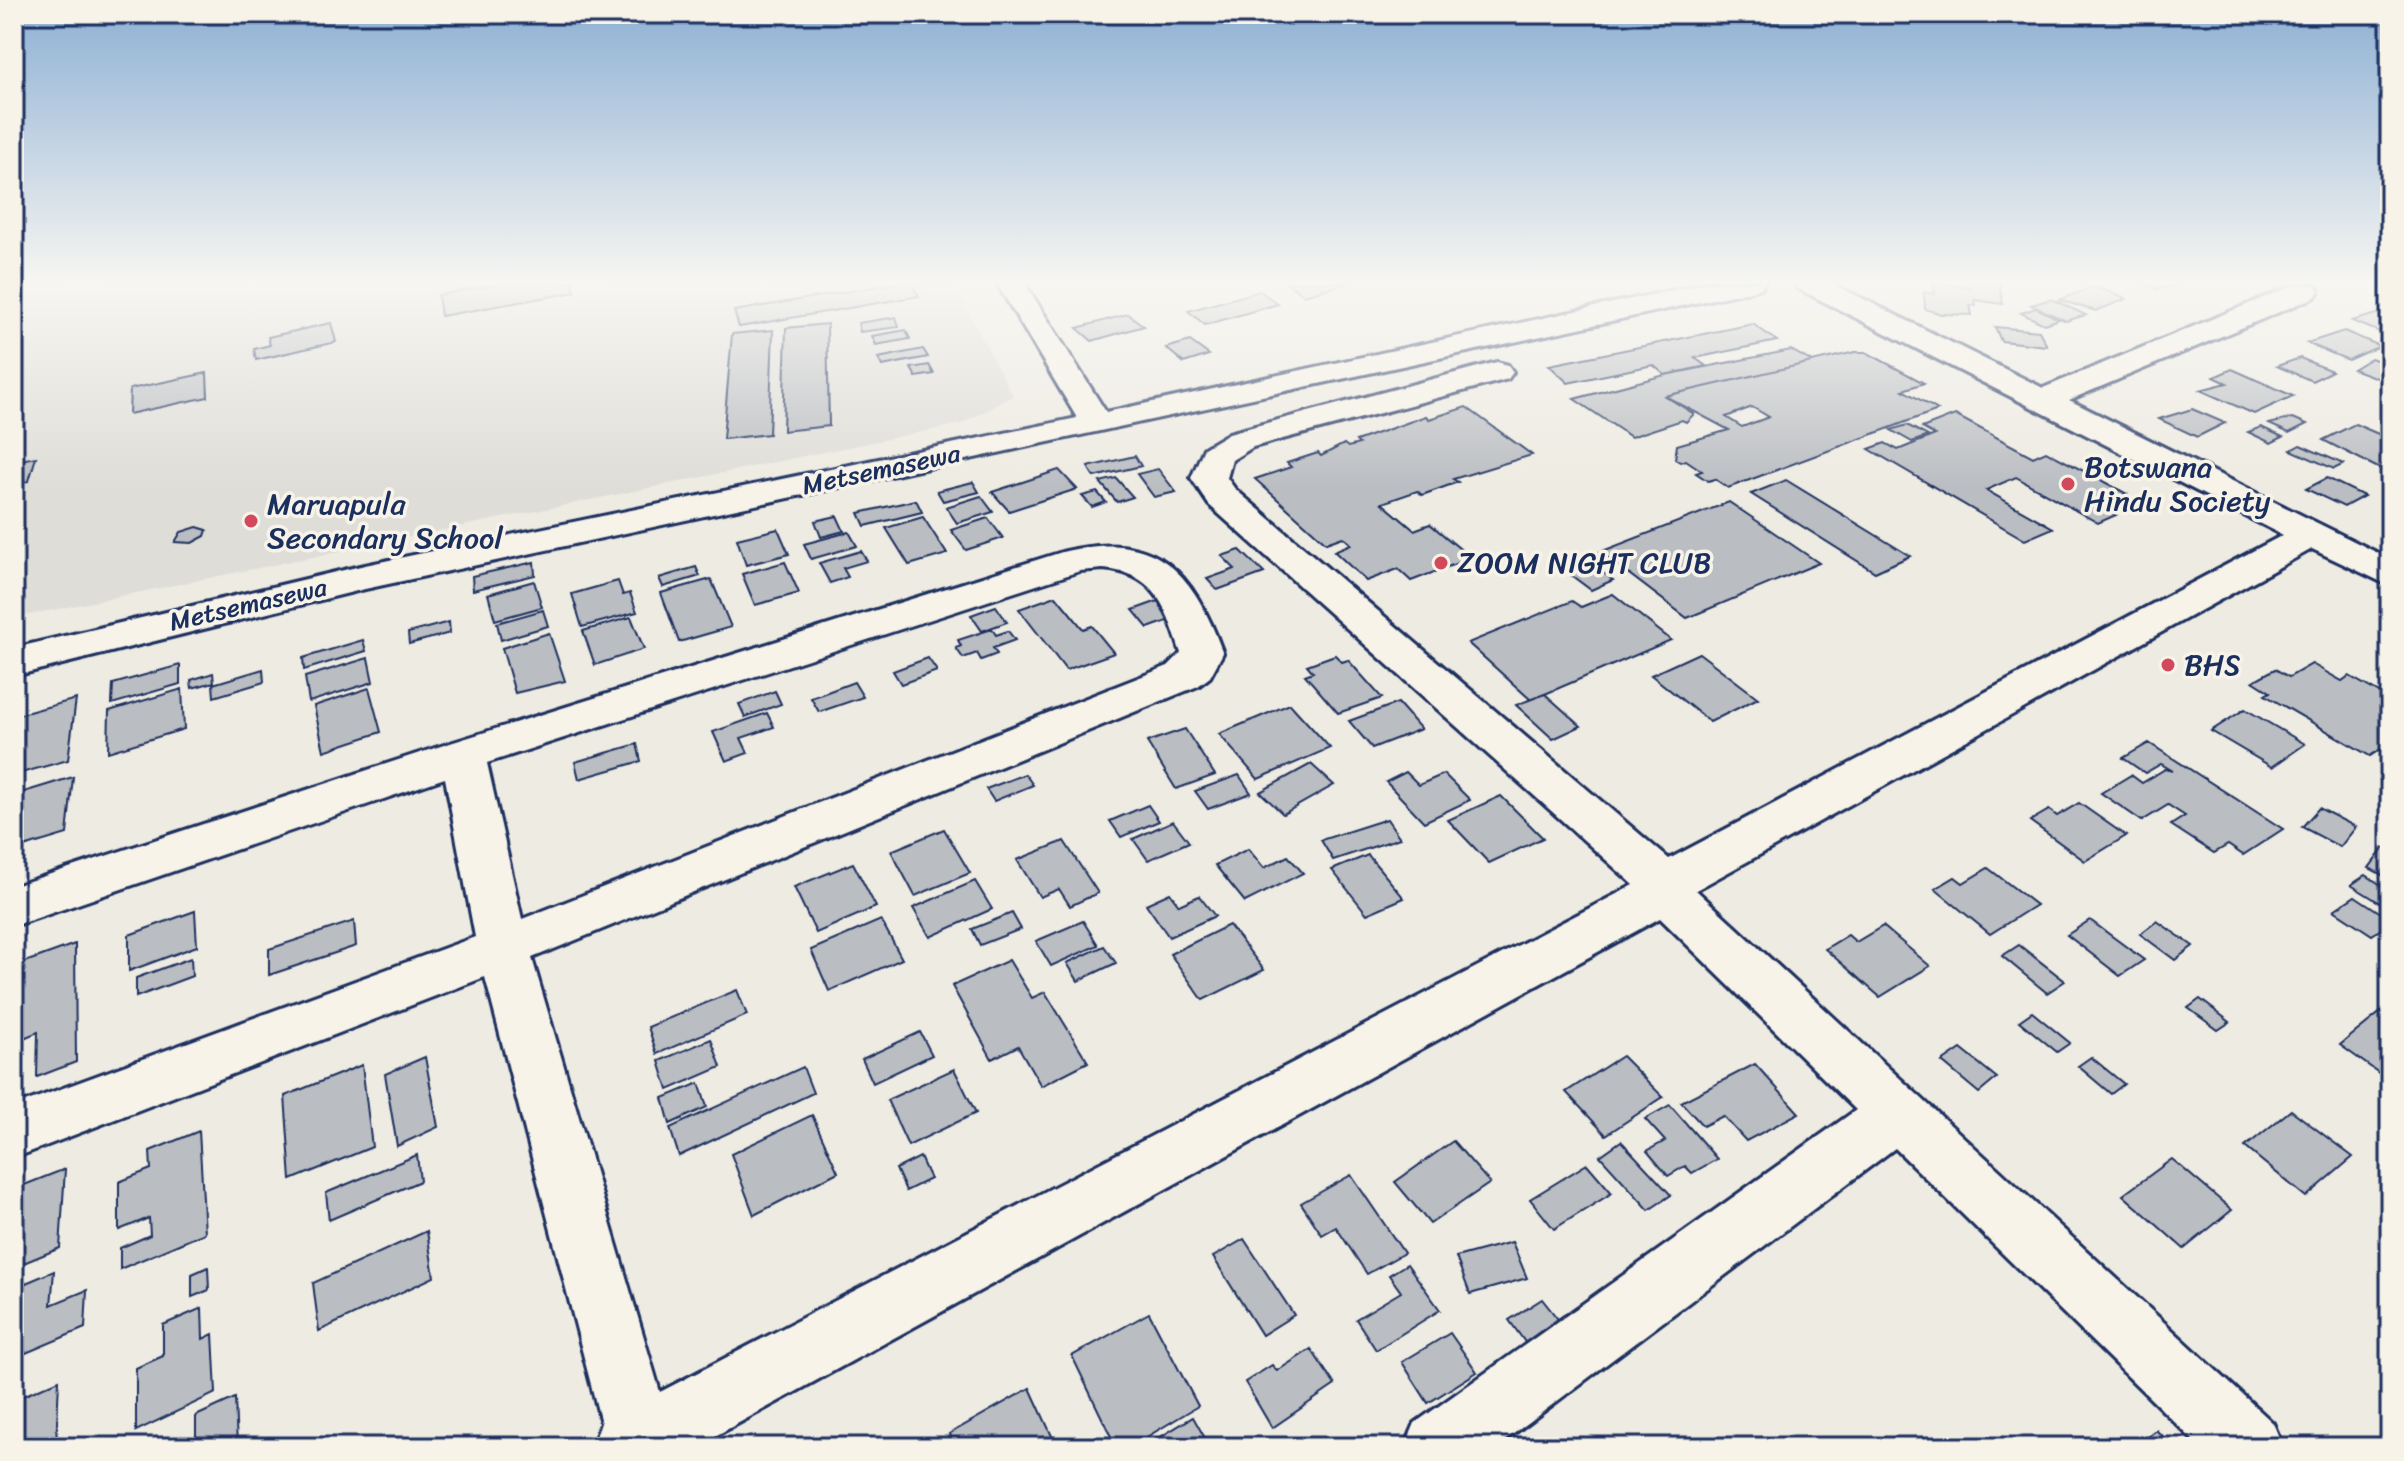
<svg xmlns="http://www.w3.org/2000/svg" width="2404" height="1461" viewBox="0 0 2404 1461" font-family="Sriracha,sans-serif">
<rect width="100%" height="100%" fill="#eeebe2"/>
<filter id="ink" filterUnits="userSpaceOnUse"><feTurbulence type="fractalNoise" baseFrequency=".0125" numOctaves="2"/><feDisplacementMap in="SourceGraphic" scale="16" xChannelSelector="R" yChannelSelector="G"/><feConvolveMatrix kernelMatrix="1 2 1 2 8 2 1 2 1" color-interpolation-filters="sRGB"/></filter>
<g filter="url(#ink)">
<polygon fill="#deddd8" points="14,282 952,282 1013,396 961,424 14,618"/>
<g fill="#babdc2" stroke="#1b2f5e" stroke-width="2" fill-rule="evenodd">
<polygon points="508,282 572,282 575,292 441,316 438,295"/>
<polygon points="903,282 911,282 919,296 739,327 734,311"/>
<polygon points="1285,282 1352,282 1304,295"/>
<polygon points="1933,282 1970,287 1969,282 1999,282 2003,304 1975,300 1976,306 1970,305 1972,315 1941,314 1925,309 1924,292 1935,294"/>
<polygon points="2139,282 2189,282 2157,289"/>
<polygon points="2094,286 2126,299 2096,311 2059,300"/>
<polygon points="1260,291 1278,304 1205,325 1188,311"/>
<polygon points="2051,299 2086,315 2066,321 2031,305"/>
<polygon points="2036,308 2059,319 2044,324 2021,313"/>
<polygon points="2380,313 2390,317 2390,336 2352,321"/>
<polygon points="1128,314 1144,326 1092,341 1077,328"/>
<polygon points="896,317 899,327 860,332 858,323"/>
<polygon points="331,323 336,342 256,360 254,349 270,345 268,337"/>
<polygon points="827,324 829,426 783,431 786,328"/>
<polygon points="1753,324 1777,341 1695,358 1706,366 1665,375 1653,365 1568,383 1549,365"/>
<polygon points="1995,327 2039,331 2047,346 2001,341"/>
<polygon points="773,330 769,434 723,439 732,334"/>
<polygon points="906,330 910,339 876,345 872,336"/>
<polygon points="2344,331 2380,346 2348,360 2307,343"/>
<polygon points="1190,341 1209,355 1184,363 1166,348"/>
<polygon points="923,349 928,357 882,366 878,358"/>
<polygon points="1791,350 1816,364 1665,396 1694,414 1686,422 1682,420 1631,437 1574,399 1665,375"/>
<path d="M1855 352H1866L1924 383 1903 390 1938 410 1728 488 1715 479 1708 481 1696 473 1702 471 1686 460 1680 462 1675 459 1677 445 1729 430 1665 396ZM1752 407 1769 417 1742 427 1726 417Z"/>
<polygon points="2300,358 2332,371 2312,381 2277,366"/>
<polygon points="2371,358 2390,365 2390,379 2385,381 2353,369"/>
<polygon points="929,365 934,374 916,377 911,368"/>
<polygon points="2232,369 2293,396 2254,414 2200,390 2227,383 2214,377"/>
<polygon points="207,373 208,397 129,414 130,389"/>
<polygon points="1466,407 1532,455 1453,479 1458,482 1422,495 1417,491 1382,503 1414,530 1430,524 1471,558 1411,581 1398,569 1366,581 1334,551 1351,544 1343,537 1326,543 1255,479 1291,467 1287,463 1318,453 1321,456 1344,444 1348,447 1359,444 1356,441 1426,416 1429,419"/>
<polygon points="2192,409 2225,423 2197,437 2159,419"/>
<polygon points="1955,415 2033,457 2046,451 2127,494 2100,506 2116,515 2098,523 2016,477 1986,490 2053,528 2025,540 1869,449 1885,443 1898,450 1935,435 1922,428"/>
<polygon points="2293,418 2307,424 2289,433 2269,424"/>
<polygon points="2355,424 2390,439 2390,474 2323,440"/>
<polygon points="1907,425 1928,436 1912,442 1891,430"/>
<polygon points="2261,427 2283,437 2271,443 2248,432"/>
<polygon points="2300,445 2344,464 2334,469 2291,450"/>
<polygon points="1135,456 1141,466 1094,477 1088,467"/>
<polygon points="36,457 29,481 14,484 14,461"/>
<polygon points="1158,469 1176,492 1154,497 1137,474"/>
<polygon points="1059,470 1077,489 1009,511 992,492"/>
<polygon points="1116,478 1133,497 1117,502 1100,482"/>
<polygon points="2327,478 2364,496 2344,507 2306,489"/>
<polygon points="1786,480 1910,556 1875,572 1751,494"/>
<polygon points="973,482 979,492 943,501 937,491"/>
<polygon points="1097,492 1106,502 1092,507 1082,496"/>
<polygon points="981,496 993,512 957,523 946,507"/>
<polygon points="916,500 922,512 865,526 859,513"/>
<polygon points="1729,502 1819,563 1687,618 1600,552"/>
<polygon points="837,516 844,531 821,537 815,521"/>
<polygon points="923,517 947,554 909,565 886,528"/>
<polygon points="988,518 1003,538 966,550 951,530"/>
<polygon points="197,527 207,530 205,536 192,543 175,542 181,532"/>
<polygon points="778,529 789,554 746,565 737,539"/>
<polygon points="849,532 857,546 811,559 804,544"/>
<polygon points="1240,550 1264,573 1217,590 1207,579 1235,569 1222,556"/>
<polygon points="861,551 867,561 843,568 848,577 830,583 819,563"/>
<polygon points="1586,560 1613,580 1591,590 1564,570"/>
<polygon points="534,562 535,575 473,590 472,576"/>
<polygon points="785,562 799,593 755,605 742,574"/>
<polygon points="696,567 700,576 663,587 659,578"/>
<polygon points="711,579 731,627 679,642 661,593"/>
<polygon points="534,581 542,607 495,620 488,594"/>
<polygon points="618,581 623,595 630,593 637,612 582,627 572,594"/>
<polygon points="1613,594 1671,640 1531,700 1468,643 1572,601 1581,607"/>
<polygon points="1056,596 1083,629 1092,626 1114,653 1066,670 1019,609"/>
<polygon points="1158,601 1173,619 1148,628 1133,610"/>
<polygon points="996,606 1007,622 982,631 971,615"/>
<polygon points="543,610 548,626 501,640 497,623"/>
<polygon points="631,617 644,649 595,665 583,631"/>
<polygon points="449,622 450,633 409,644 408,633"/>
<polygon points="992,629 996,635 1008,631 1015,640 993,648 997,654 981,660 977,653 963,658 956,648 961,646 958,640"/>
<polygon points="549,633 565,681 515,693 502,648"/>
<polygon points="363,640 366,651 304,670 303,658"/>
<polygon points="1699,653 1758,698 1710,722 1651,675"/>
<polygon points="1335,655 1342,662 1348,660 1382,698 1338,713 1305,675 1313,672 1307,665"/>
<polygon points="368,658 373,682 309,702 305,677"/>
<polygon points="928,658 937,671 901,684 893,671"/>
<polygon points="2312,664 2342,681 2349,676 2390,699 2390,743 2370,756 2265,695 2270,692 2253,681 2275,669 2289,677"/>
<polygon points="180,665 180,684 112,704 113,684"/>
<polygon points="263,669 264,682 214,697 213,684"/>
<polygon points="213,673 214,682 192,688 191,680"/>
<polygon points="854,682 863,697 819,712 811,698"/>
<polygon points="369,688 381,732 324,751 314,706"/>
<polygon points="182,689 184,729 108,752 109,711"/>
<polygon points="775,691 781,704 745,717 739,704"/>
<polygon points="1545,694 1581,726 1553,739 1516,705"/>
<polygon points="76,699 68,760 14,775 14,716"/>
<polygon points="1398,703 1421,729 1372,748 1349,721"/>
<polygon points="1290,704 1330,748 1258,779 1219,734"/>
<polygon points="2245,709 2305,744 2272,767 2211,731"/>
<polygon points="767,713 774,727 741,738 748,753 726,761 713,732"/>
<polygon points="1185,729 1215,775 1176,789 1147,742"/>
<polygon points="2149,743 2283,829 2243,855 2228,845 2214,853 2171,825 2185,816 2168,805 2142,821 2101,793 2131,775 2142,783 2165,769 2173,771 2161,764 2145,773 2123,758"/>
<polygon points="637,744 641,761 579,779 575,762"/>
<polygon points="1311,764 1334,785 1283,814 1260,792"/>
<polygon points="1406,772 1419,785 1444,774 1470,800 1424,822 1386,782"/>
<polygon points="1025,774 1033,785 994,801 986,789"/>
<polygon points="1239,775 1251,793 1208,809 1195,791"/>
<polygon points="73,777 67,834 14,850 14,795"/>
<polygon points="1501,796 1543,838 1489,863 1448,820"/>
<polygon points="2079,803 2126,836 2085,861 2030,821 2049,810 2057,816"/>
<polygon points="1148,805 1159,821 1121,837 1110,821"/>
<polygon points="2319,808 2356,827 2340,847 2302,827"/>
<polygon points="1387,819 1400,838 1333,860 1321,840"/>
<polygon points="1173,821 1189,842 1148,860 1133,839"/>
<polygon points="944,829 970,873 915,896 891,851"/>
<polygon points="1064,841 1098,893 1070,906 1059,889 1040,897 1017,860"/>
<polygon points="2384,848 2390,850 2390,879 2369,868"/>
<polygon points="1248,849 1264,868 1288,856 1303,873 1245,902 1215,865"/>
<polygon points="1368,855 1404,898 1367,914 1332,870"/>
<polygon points="853,863 876,907 816,933 794,887"/>
<polygon points="1988,868 2036,905 1990,934 1935,889 1955,877 1963,883"/>
<polygon points="2366,875 2390,891 2390,909 2351,885"/>
<polygon points="975,881 992,909 930,937 913,908"/>
<polygon points="1170,893 1179,905 1199,896 1215,916 1169,937 1146,904"/>
<polygon points="2355,896 2390,919 2390,923 2372,935 2334,910"/>
<polygon points="195,911 197,946 129,971 129,935"/>
<polygon points="1012,913 1021,929 980,945 972,929"/>
<polygon points="881,920 902,959 829,991 811,950"/>
<polygon points="2090,920 2144,960 2120,976 2067,935"/>
<polygon points="354,921 356,946 269,975 269,949"/>
<polygon points="1083,921 1098,945 1051,966 1036,941"/>
<polygon points="2157,921 2193,946 2175,960 2140,934"/>
<polygon points="1229,925 1264,970 1203,1000 1170,954"/>
<polygon points="1883,926 1930,966 1880,997 1825,949 1848,935 1856,942"/>
<polygon points="75,944 76,1062 37,1077 38,1032 14,1042 14,966"/>
<polygon points="2019,945 2065,981 2047,993 2002,956"/>
<polygon points="1104,946 1116,963 1078,981 1067,963"/>
<polygon points="191,958 192,976 136,997 136,978"/>
<polygon points="1009,960 1032,998 1045,992 1088,1062 1041,1086 1018,1046 992,1059 952,986"/>
<polygon points="737,990 747,1015 657,1054 648,1027"/>
<polygon points="2200,999 2230,1022 2218,1030 2188,1008"/>
<polygon points="2382,1011 2390,1016 2390,1081 2340,1045"/>
<polygon points="2032,1012 2070,1043 2057,1052 2019,1021"/>
<polygon points="920,1032 932,1055 873,1083 862,1059"/>
<polygon points="711,1039 721,1067 668,1090 659,1061"/>
<polygon points="1961,1049 1997,1078 1979,1093 1942,1062"/>
<polygon points="1622,1056 1663,1097 1606,1135 1566,1092"/>
<polygon points="425,1057 438,1127 397,1146 385,1074"/>
<polygon points="2091,1057 2124,1084 2111,1094 2078,1066"/>
<polygon points="1755,1064 1799,1113 1746,1141 1723,1116 1703,1126 1681,1102"/>
<polygon points="362,1065 372,1147 291,1180 285,1096"/>
<polygon points="803,1067 813,1093 679,1156 670,1128"/>
<polygon points="954,1069 976,1113 908,1146 887,1100"/>
<polygon points="699,1083 707,1107 670,1124 663,1098"/>
<polygon points="1670,1105 1717,1159 1692,1173 1685,1166 1668,1176 1647,1151 1665,1141 1645,1119"/>
<polygon points="2291,1110 2353,1157 2306,1197 2245,1147"/>
<polygon points="812,1115 838,1172 754,1215 731,1154"/>
<polygon points="199,1131 205,1233 120,1269 120,1248 150,1235 149,1218 119,1230 119,1182 151,1169 150,1151"/>
<polygon points="1453,1141 1490,1183 1430,1224 1395,1182"/>
<polygon points="1621,1141 1671,1195 1649,1210 1600,1156"/>
<polygon points="417,1155 420,1181 329,1220 326,1193"/>
<polygon points="920,1157 930,1179 906,1191 896,1169"/>
<polygon points="2172,1159 2232,1210 2184,1249 2123,1195"/>
<polygon points="1587,1164 1612,1193 1554,1229 1530,1199"/>
<polygon points="65,1169 60,1248 14,1267 14,1189"/>
<polygon points="1351,1175 1404,1253 1367,1274 1336,1227 1322,1235 1301,1203"/>
<polygon points="427,1231 434,1277 319,1331 313,1283"/>
<polygon points="1244,1239 1294,1315 1262,1335 1213,1257"/>
<polygon points="1512,1242 1527,1278 1470,1294 1456,1257"/>
<polygon points="1407,1264 1440,1310 1376,1350 1356,1319 1401,1292 1389,1275"/>
<polygon points="208,1267 209,1290 192,1297 192,1274"/>
<polygon points="54,1271 51,1305 87,1290 85,1328 14,1358 14,1288"/>
<polygon points="1542,1299 1561,1323 1527,1345 1509,1320"/>
<polygon points="202,1308 203,1339 213,1334 216,1393 136,1431 136,1368 163,1356 163,1325"/>
<polygon points="1149,1313 1198,1406 1130,1447 1116,1447 1072,1356"/>
<polygon points="1450,1333 1477,1372 1428,1403 1402,1362"/>
<polygon points="1311,1349 1335,1385 1272,1428 1245,1382 1272,1365 1277,1371"/>
<polygon points="59,1380 56,1447 14,1447 14,1400"/>
<polygon points="1030,1388 1057,1447 954,1447 949,1434"/>
<polygon points="235,1398 237,1447 196,1447 196,1416"/>
<polygon points="1193,1417 1210,1447 1144,1447"/>
<polygon points="2156,1430 2173,1447 2136,1447"/>
</g>
<g fill="none" stroke-linecap="round" stroke-linejoin="round">
<g stroke="#1b2f5e" stroke-width="6">
<g id="minor">
<polygon points="996,282 1024,282 1106,412 1711,282 1765,282 1761,288 1751,291 365,589 14,676 14,648 365,565 1077,418"/>
<path d="M1793 282H1829L2043 388 2295 285H2315L2319 291 2315 297 2069 400 2390 559V586L2312 549 1696 890 2273 1423 2283 1447H2200L1895 1148 1496 1447H1405L1415 1423 1856 1110 1660 918 695 1447H592L601 1423 485 977 14 1158V1106L475 937 445 778 14 926V886L447 744 1062 552C1156 528 1193 571 1223 653L1210 677 1198 686 532 958 660 1392 1634 885 1209 505 1191 478 1204 448 1229 433 1497 362 1508 365 1513 372 1508 379 1253 447 1232 460 1227 478 1235 489 1669 859 2283 535 1797 288ZM1103 569C1157 573 1166 608 1181 653L1168 666 522 919 487 763 1080 571Z"/>
</g>
</g>
<use href="#minor" fill="#f7f3e8" fill-rule="evenodd"/>
</g>
</g>
<linearGradient id="sky" x2="0" y2="1"><stop stop-color="#8db0d4"/><stop offset="0.58" stop-color="#f7f6f2"/><stop offset="1" stop-color="#f7f6f2" stop-opacity="0"/></linearGradient>
<rect width="2404" height="487" fill="url(#sky)"/>
<g fill="#d1495b" stroke="#f7f3e8" stroke-width="3">
<circle cx="2068" cy="484" r="8"/>
<circle cx="251" cy="521" r="8"/>
<circle cx="1441" cy="563" r="8"/>
<circle cx="2168" cy="665" r="8"/>
</g>
<g text-anchor="middle" stroke-width="7" stroke-linejoin="round" paint-order="stroke">
<g font-size="26" fill="#1b2f5e" stroke="#f7f3e8">
<text transform="translate(881 469) rotate(-12)" y="9">Metsemasewa</text>
<text transform="translate(248 604) rotate(-13)" y="9">Metsemasewa</text>
</g>
<g font-size="30" fill="#1b2f5e" stroke="#f7f3e8" text-anchor="start">
<text x="2084" y="477">Botswana<tspan x="2084" dy="34">Hindu Society</tspan></text>
<text x="267" y="514">Maruapula<tspan x="267" dy="34">Secondary School</tspan></text>
<text x="1457" y="573">ZOOM NIGHT CLUB</text>
<text x="2184" y="675">BHS</text>
</g>
</g>
<rect width="2404" height="1461" fill="none" stroke="#f7f3e8" stroke-width="48"/>
<rect x="24" y="24" width="2356" height="1413" fill="none" stroke="#1b2f5e" stroke-width="3" filter="url(#ink)"/>
</svg>
